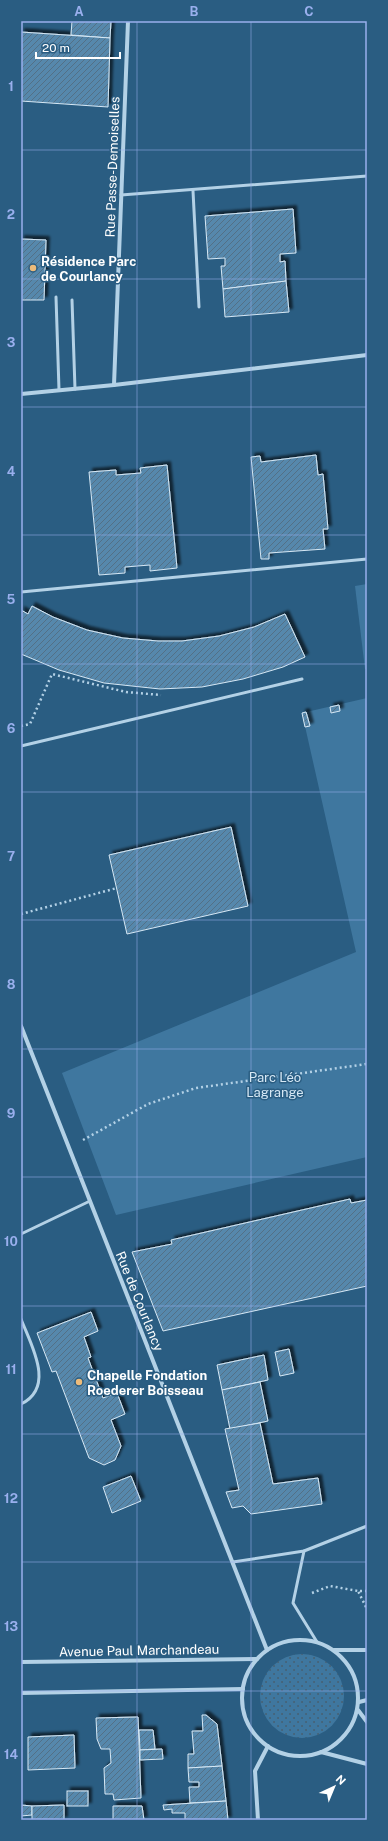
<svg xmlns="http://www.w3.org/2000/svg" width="388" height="1841" viewBox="0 0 388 1841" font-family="'Public Sans',sans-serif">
<defs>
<pattern id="grass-dots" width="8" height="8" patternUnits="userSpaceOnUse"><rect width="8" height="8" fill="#3f779f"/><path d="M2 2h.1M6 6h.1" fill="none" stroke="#465f71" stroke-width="1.8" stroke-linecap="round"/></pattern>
<pattern id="building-hatch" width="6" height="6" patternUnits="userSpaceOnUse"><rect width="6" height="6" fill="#5688ac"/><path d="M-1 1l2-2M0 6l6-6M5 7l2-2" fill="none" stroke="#527086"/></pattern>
<filter id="shadow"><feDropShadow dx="3.5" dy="-3.5" stdDeviation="1" flood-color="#0009"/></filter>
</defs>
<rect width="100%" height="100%" fill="#2a5d82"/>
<circle fill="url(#grass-dots)" cx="302" cy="1696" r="42"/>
<g fill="#3f779f">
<polygon points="367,584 367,669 365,669 355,586"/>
<polygon points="367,698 367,1157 116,1215 62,1073 356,952 302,713"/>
</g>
<g fill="url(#building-hatch)" stroke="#d6e8f5" filter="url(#shadow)">
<polygon points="72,21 111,21 110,38 71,35"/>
<polygon points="21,32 110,38 108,107 21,101"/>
<polygon points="293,209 296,253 280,254 280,262 285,261 286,281 223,289 221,266 225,266 225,258 208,259 205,216"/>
<polygon points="21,239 46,240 44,300 21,300"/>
<polygon points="286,281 289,312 225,317 223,289"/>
<polygon points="316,455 318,475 323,474 328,529 323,529 325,549 269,553 269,559 261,559 251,457 260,456 261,462"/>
<polygon points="167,465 177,568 150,571 150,565 125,567 125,573 99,575 89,472 116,470 116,475 141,473 140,468"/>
<polygon points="32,606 53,617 87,630 123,638 158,641 182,641 219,636 254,627 285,614 305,657 283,667 243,679 202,687 160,689 104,683 59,670 21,654 21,610 28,614"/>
<polygon points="339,705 340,711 331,713 330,707"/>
<polygon points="306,712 310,726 305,727 302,713"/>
<polygon points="231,827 248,906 127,934 109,855"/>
<polygon points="350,1199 351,1203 367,1200 367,1286 163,1331 132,1252 172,1244 171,1240"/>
<polygon points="91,1312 98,1331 84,1337 91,1357 88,1358 103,1398 117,1393 125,1414 111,1420 121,1446 115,1460 104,1465 89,1458 56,1371 52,1372 37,1333"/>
<polygon points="289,1349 294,1373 280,1376 275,1352"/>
<polygon points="264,1355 268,1380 222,1390 217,1365"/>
<polygon points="260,1382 268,1421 230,1429 222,1390"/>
<polygon points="260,1423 273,1484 318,1478 322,1504 251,1514 243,1506 232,1508 226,1492 239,1490 225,1429"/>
<polygon points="131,1476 141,1501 112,1513 103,1487"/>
<polygon points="202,1715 206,1715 217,1724 222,1766 188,1768 188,1754 194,1754 192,1731 203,1731"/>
<polygon points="138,1717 141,1798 114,1800 113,1794 105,1794 104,1768 111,1763 110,1749 101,1749 97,1739 96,1718"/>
<polygon points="139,1730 153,1730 155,1749 140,1750"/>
<polygon points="74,1735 75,1768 28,1770 28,1737"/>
<polygon points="162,1749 163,1759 140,1760 140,1750"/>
<polygon points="222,1766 226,1801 190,1803 189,1787 199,1787 199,1782 189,1782 188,1768"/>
<rect x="67" y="1791" width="21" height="15"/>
<polygon points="226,1801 228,1820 185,1820 185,1813 172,1813 172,1809 164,1810 163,1805"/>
<polygon points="21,1805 32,1806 32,1815 21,1816"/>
<polygon points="64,1805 64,1820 32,1820 32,1806"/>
<polygon points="113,1806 142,1806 144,1820 113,1820"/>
</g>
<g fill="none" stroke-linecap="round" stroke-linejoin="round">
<g stroke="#b3d1e6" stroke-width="2.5" stroke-dasharray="2 3" stroke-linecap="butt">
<polyline points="21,726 30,724 52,674 126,692 161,695"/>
<polyline points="21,914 117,888"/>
<polyline points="83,1140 148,1104 196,1088 367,1064"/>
<polyline points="367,1591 358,1591 367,1609"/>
<polyline points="312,1593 330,1586 358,1591"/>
</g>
<g stroke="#b3d1e6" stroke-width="3">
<polyline points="193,191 199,307"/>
<polyline points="121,195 367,176"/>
<polyline points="56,297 59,390"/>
<polyline points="72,300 75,389"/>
<polyline points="21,592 367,559"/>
<polyline points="21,746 302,679"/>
<polyline points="21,1234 90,1201"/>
<path d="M21 1319C31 1345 56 1387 21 1404"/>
<polyline points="304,1551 293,1603 317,1642"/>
<polyline points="233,1562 304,1551 367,1526"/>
</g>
<g stroke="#b3d1e6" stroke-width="4">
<polyline points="114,385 367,355"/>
<polyline points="21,394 114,385 128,21"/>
<polyline points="21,1026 267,1650"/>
<circle cx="300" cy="1698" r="58"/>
<polyline points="334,1650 367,1650"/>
<polyline points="21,1662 257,1659"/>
<polyline points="21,1693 243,1689"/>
<polyline points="359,1702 367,1700"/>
<polyline points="358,1710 367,1722"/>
<polyline points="321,1752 367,1764"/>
<polyline points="258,1820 255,1771 268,1746"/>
</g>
</g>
<path fill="none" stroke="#99afed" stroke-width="1" stroke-opacity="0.55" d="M137 21V1820M251 21V1820M21 150H367M21 279H367M21 407H367M21 535H367M21 664H367M21 792H367M21 920H367M21 1049H367M21 1177H367M21 1306H367M21 1434H367M21 1562H367M21 1691H367"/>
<g fill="#edbb7a" stroke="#2a5d82" stroke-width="1.5">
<circle cx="33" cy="268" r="4"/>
<circle cx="79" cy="1382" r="4"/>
</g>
<g text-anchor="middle" stroke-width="3" stroke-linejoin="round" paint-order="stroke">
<g font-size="13" fill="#fff" stroke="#2a5d82">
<text transform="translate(112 167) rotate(-88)" y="5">Rue Passe-Demoiselles</text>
<text transform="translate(140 1301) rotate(68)" y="5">Rue de Courlancy</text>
<text transform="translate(139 1650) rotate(-1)" y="5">Avenue Paul Marchandeau</text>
</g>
<g font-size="13" font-weight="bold" fill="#fff" stroke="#2a5d82" text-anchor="start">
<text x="41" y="266">Résidence Parc<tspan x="41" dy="15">de Courlancy</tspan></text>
<text x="87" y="1380">Chapelle Fondation<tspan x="87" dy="15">Roederer Boisseau</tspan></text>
</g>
<g font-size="13" fill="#d6e8f5" stroke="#2a5d82">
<text x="275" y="1082">Parc Léo<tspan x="275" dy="15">Lagrange</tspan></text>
</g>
</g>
<rect width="388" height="1841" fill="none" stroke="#2a5d82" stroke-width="44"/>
<g transform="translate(334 1787) rotate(44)" stroke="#2a5d82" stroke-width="3" paint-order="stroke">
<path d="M0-3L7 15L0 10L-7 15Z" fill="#ffffff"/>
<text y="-6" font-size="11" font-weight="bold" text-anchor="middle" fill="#ffffff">N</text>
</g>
<path d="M36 52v6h84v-6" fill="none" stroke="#ffffff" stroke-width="2"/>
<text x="42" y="52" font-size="12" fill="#ffffff" stroke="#2a5d82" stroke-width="3" paint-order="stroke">20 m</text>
<rect x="22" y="22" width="344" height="1797" fill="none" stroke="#99afed" stroke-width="1.5"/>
<g font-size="13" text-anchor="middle" font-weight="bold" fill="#99afed">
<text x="79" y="16">A</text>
<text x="194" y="16">B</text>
<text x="309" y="16">C</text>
<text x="11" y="91">1</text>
<text x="11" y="219">2</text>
<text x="11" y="347">3</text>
<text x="11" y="476">4</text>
<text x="11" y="604">5</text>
<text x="11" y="733">6</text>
<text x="11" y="861">7</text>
<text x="11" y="989">8</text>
<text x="11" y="1118">9</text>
<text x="11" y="1246">10</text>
<text x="11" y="1374">11</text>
<text x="11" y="1503">12</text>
<text x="11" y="1631">13</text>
<text x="11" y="1759">14</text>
</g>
</svg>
